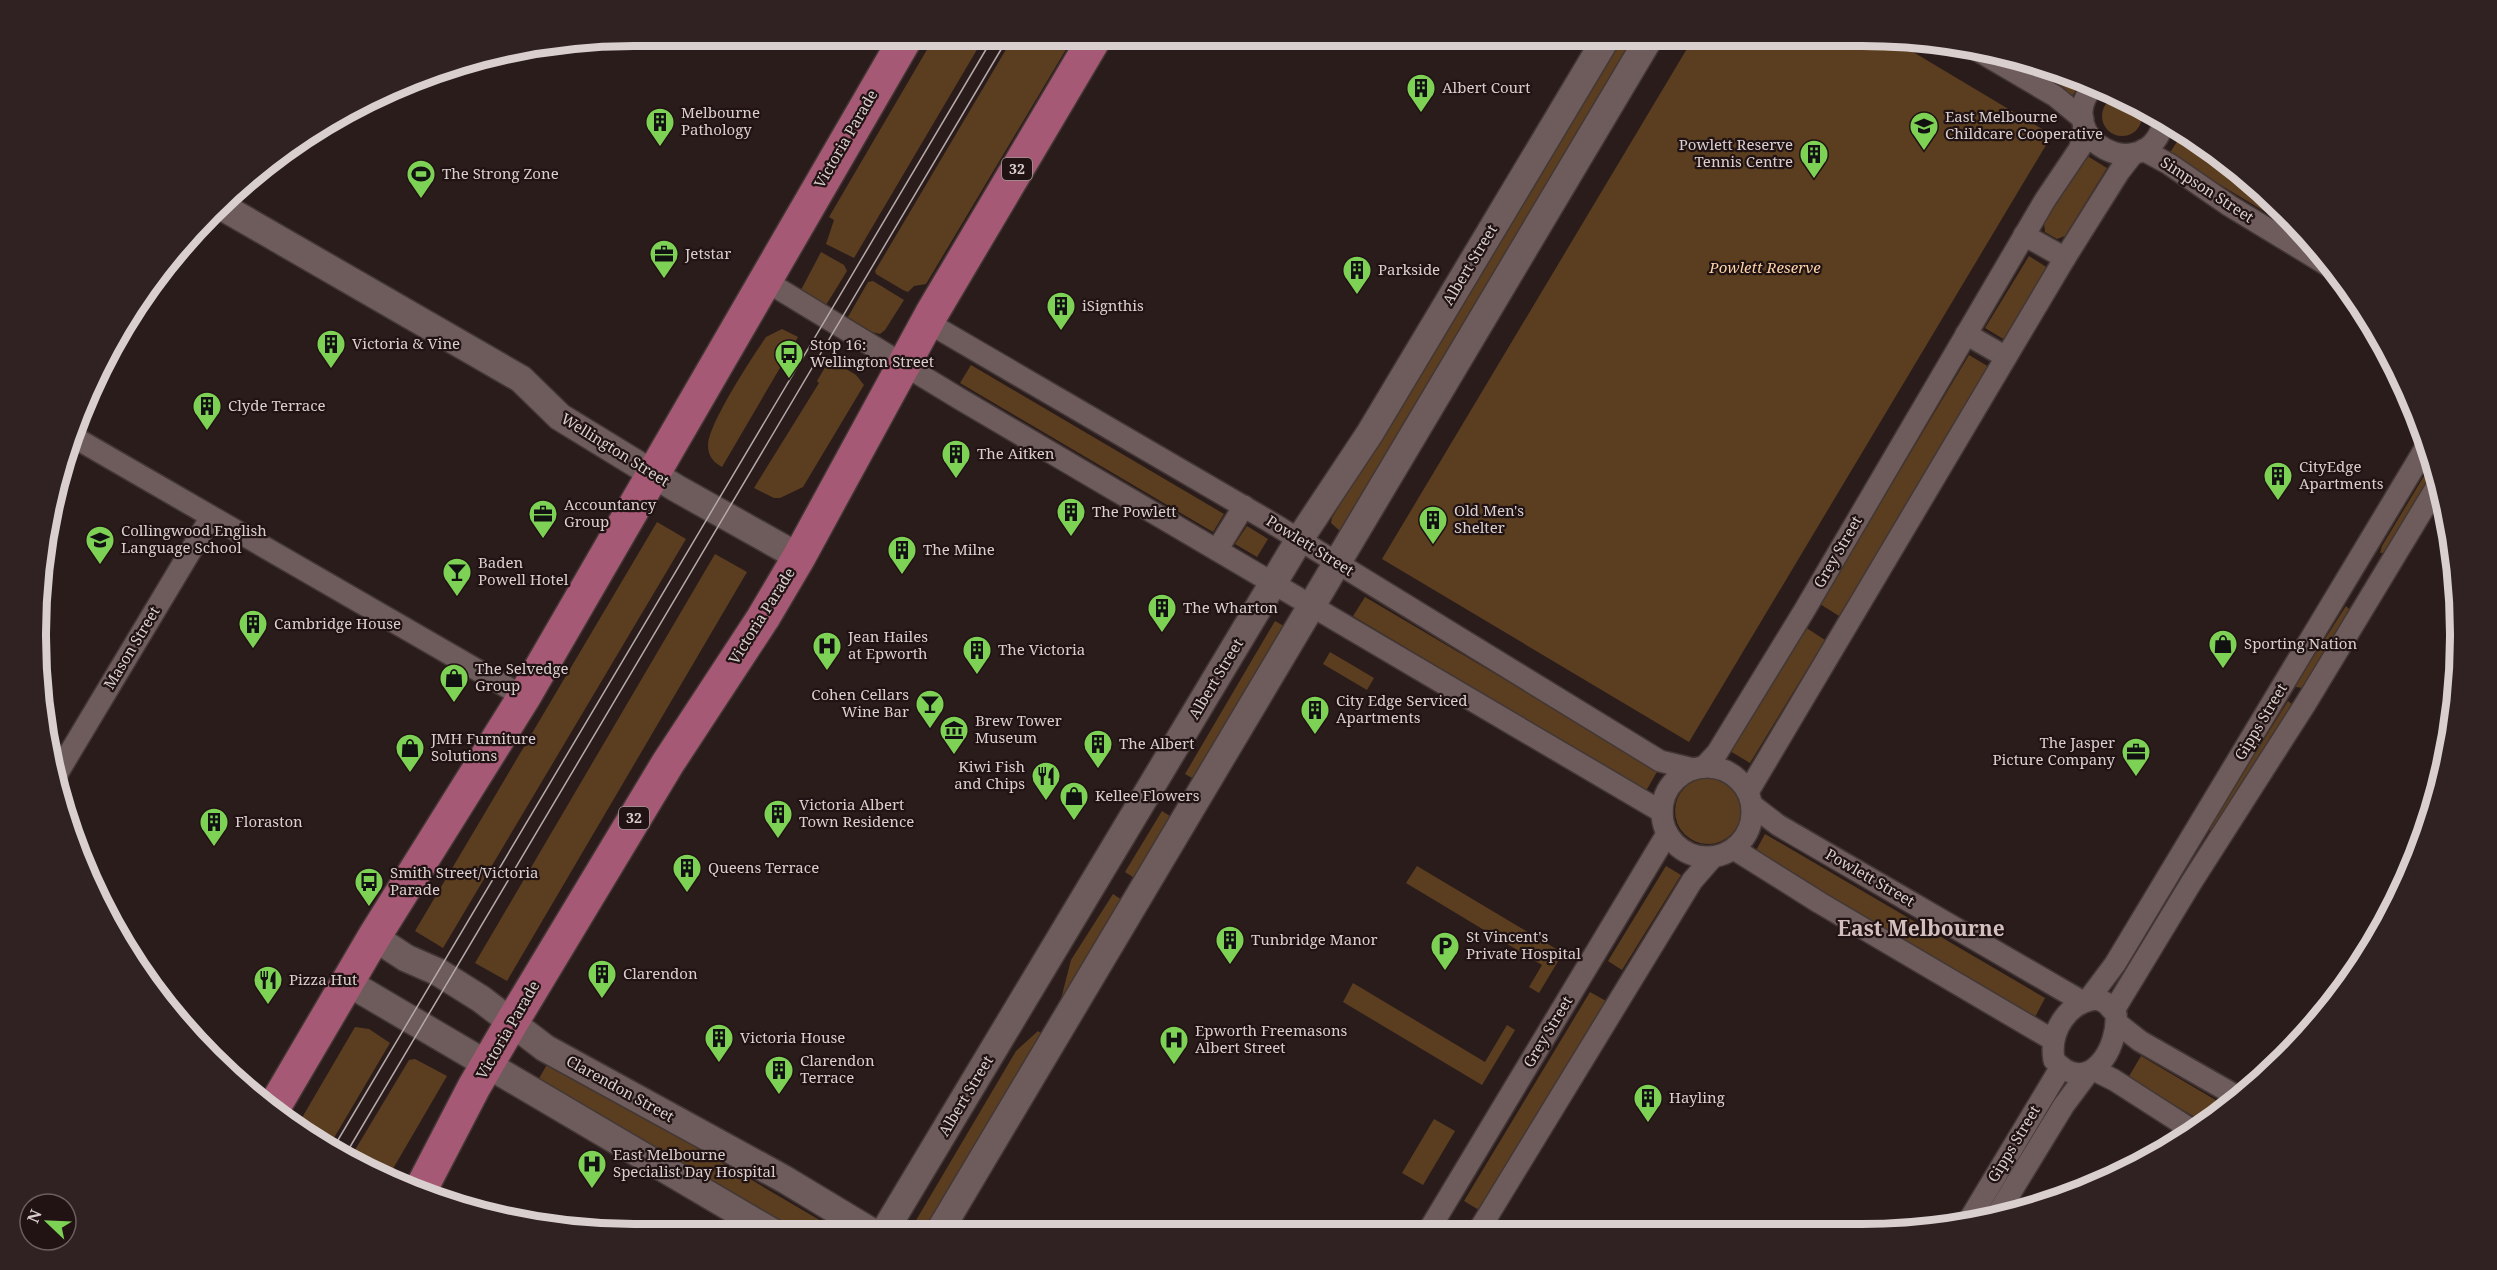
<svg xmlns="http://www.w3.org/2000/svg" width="2497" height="1270" viewBox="0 0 2497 1270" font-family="'Noto Serif',serif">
<rect width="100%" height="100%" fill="#2b1c1c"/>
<g fill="#5a3e1f">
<polygon points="935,36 985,36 854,258 826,244 834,220 829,217"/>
<polygon points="1014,36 1074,36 926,284 914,286 908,292 903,290 876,274 875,271"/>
<polygon points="1619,37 1641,37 1340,531 1331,523 1332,518"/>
<polygon points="1694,37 1888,37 2052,135 1689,742 1382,559"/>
<polygon points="1995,53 2017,56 2082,81 2071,98"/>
<circle cx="2122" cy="116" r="20"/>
<polygon points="2182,134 2229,162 2312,240 2169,154"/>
<polygon points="2084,154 2107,168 2065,236 2057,239 2045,232 2044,223"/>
<polygon points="821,252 844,265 847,271 826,305 801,290"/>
<polygon points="2029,256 2048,268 2005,340 1985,328"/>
<polygon points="873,281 904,300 885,330 880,334 872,332 848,317 868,282"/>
<path d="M782 329 798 337 722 467C713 462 708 456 708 445 708 424 753 356 766 337Z"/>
<polygon points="1969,355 1989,367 1839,616 1820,604"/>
<polygon points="830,359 856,375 864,385 803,487 780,498 774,498 754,488 819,383 817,381"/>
<polygon points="971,365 1224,514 1213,532 960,383"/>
<polygon points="2433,461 2436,473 2389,552 2380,553 2382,546"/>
<polygon points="657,522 686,539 443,948 415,931"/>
<polygon points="1247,526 1268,539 1257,557 1235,544"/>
<polygon points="715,554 747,572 507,981 475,963"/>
<polygon points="1365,597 1658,770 1646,791 1353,616"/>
<polygon points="2346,606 2351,611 2303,688 2296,687 2296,684"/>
<polygon points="1275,621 1291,630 1201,783 1185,774"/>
<polygon points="1805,627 1825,640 1750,763 1730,751"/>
<polygon points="1330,652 1374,678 1367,690 1323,664"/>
<polygon points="2288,701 2293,705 2213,835 2210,833 2210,826"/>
<circle cx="1708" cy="811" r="33"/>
<polygon points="1162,811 1176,820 1139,881 1125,872"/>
<polygon points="1765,834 2045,998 2034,1019 1754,854"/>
<polygon points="1417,866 1563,953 1539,993 1529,987 1542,965 1406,883"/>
<polygon points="1666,866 1681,875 1622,970 1608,961"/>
<polygon points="1113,894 1125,902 1067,1002 1061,999 1071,960"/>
<polygon points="1353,983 1485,1062 1507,1025 1515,1030 1482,1085 1343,1002"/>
<polygon points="1590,992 1606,1001 1479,1210 1464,1201"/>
<polygon points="355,1027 369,1029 390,1043 328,1148 296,1128"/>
<polygon points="1038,1031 1046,1037 929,1231 915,1222 1016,1051"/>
<polygon points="2141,1056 2229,1108 2205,1123 2128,1078"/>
<polygon points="415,1059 447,1076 387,1179 349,1160 409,1060"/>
<polygon points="549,1061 840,1232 794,1232 537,1082"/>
<polygon points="1434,1119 1455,1131 1423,1185 1402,1173"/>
</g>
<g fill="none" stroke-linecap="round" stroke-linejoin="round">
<g stroke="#433736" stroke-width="24">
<g id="minor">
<polyline points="1975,49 2055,96 2083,119"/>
<path d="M2094 85C2048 139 2147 190 2164 121"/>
<polyline points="2143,150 2169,164 2230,206 2332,268"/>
<polyline points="2024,235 2065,258"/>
<polyline points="764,280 960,399 1662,812"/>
<polyline points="927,322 1272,523 1660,761 1693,769"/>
<polyline points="1966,334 2006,357"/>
<polyline points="72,436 524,697"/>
<polyline points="1217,550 1244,506"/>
<circle cx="1707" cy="812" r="45"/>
<polyline points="1704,767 1717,753 1804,611 2045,200 2080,148 2084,126"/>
<polyline points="54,779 211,517"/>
<polyline points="1748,792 2065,258 2119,172 2133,154"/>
<polyline points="1752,805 1778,825 2083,1002"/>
<polyline points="1734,849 1820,903 2053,1040"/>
<path d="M2098 999 2106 1003 2116 1014C2119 1049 2088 1098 2054 1060 2049 1031 2068 1001 2098 999Z"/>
<polyline points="2088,1000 2115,964 2429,442"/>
<polyline points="2114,1010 2191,883 2306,703 2439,483"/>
<polyline points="2117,1023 2140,1041 2240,1098"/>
<polyline points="2094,1070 2114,1080 2192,1130"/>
<polyline points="1998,1213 2064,1105 2088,1073"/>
<polyline points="1968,1222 2061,1067"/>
<polyline points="1429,1230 1667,834"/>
<polyline points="1479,1230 1692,881 1712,858"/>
</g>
</g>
<g stroke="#433736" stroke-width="30">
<g id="tertiary">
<polyline points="221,206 521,379 560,417 676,488 799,557"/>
<polyline points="374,937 406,958 438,972 481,999 545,1048 784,1179 872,1232"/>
<polyline points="347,982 772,1232"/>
<polyline points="884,1232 1299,540 1370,433 1607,37"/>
<polyline points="939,1232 1650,37"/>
</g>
</g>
<g stroke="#433736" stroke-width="36">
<g id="primary">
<polyline points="273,1109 374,937 524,697 907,36"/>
<polyline points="420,1191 474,1087 512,1022 668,763 763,618 799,557 932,313 1096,36"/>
</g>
</g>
<use href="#minor" stroke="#6d5c5b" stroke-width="21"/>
<use href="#tertiary" stroke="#6d5c5b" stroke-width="27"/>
<use href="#primary" stroke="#a65974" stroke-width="33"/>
<g stroke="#b5a9a9" stroke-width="1.5">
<polyline points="332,1150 994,36"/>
<polyline points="344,1157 1009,36"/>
</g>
</g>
<defs>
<g id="building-pin" transform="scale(1.5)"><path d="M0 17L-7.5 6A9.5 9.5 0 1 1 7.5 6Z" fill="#7dd154" stroke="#211313"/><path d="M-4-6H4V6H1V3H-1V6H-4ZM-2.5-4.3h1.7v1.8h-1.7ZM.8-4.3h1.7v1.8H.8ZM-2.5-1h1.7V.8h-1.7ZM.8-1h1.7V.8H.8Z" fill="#111"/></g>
<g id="school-pin" transform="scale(1.5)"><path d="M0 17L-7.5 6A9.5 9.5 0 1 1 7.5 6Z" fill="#7dd154" stroke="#211313"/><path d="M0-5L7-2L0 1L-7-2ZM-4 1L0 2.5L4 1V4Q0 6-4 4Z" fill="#111"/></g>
<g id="stadium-pin" transform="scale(1.5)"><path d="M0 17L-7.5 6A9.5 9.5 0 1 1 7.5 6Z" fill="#7dd154" stroke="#211313"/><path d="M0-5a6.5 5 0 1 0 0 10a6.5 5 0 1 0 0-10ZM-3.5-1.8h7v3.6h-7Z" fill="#111"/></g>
<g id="office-pin" transform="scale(1.5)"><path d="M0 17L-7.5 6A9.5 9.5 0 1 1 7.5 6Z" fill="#7dd154" stroke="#211313"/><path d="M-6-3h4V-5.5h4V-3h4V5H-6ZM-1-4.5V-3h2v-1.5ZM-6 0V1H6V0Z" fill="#111"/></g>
<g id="bus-pin" transform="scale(1.5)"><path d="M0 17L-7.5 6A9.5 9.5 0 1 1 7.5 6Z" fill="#7dd154" stroke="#211313"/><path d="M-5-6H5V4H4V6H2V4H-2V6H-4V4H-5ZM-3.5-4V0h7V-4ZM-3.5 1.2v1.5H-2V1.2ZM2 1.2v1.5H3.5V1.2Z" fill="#111"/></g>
<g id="bar-pin" transform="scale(1.5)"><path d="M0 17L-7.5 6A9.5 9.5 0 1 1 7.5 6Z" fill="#7dd154" stroke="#211313"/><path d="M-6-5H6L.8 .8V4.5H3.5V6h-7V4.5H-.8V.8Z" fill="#111"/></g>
<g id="shop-pin" transform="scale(1.5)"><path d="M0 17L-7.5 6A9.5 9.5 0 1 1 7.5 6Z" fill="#7dd154" stroke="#211313"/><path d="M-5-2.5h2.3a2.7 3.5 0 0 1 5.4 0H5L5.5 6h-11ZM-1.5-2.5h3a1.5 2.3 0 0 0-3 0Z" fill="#111"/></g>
<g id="hospital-pin" transform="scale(1.5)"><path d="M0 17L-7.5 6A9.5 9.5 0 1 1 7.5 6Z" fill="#7dd154" stroke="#211313"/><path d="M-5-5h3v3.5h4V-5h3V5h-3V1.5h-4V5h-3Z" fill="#111"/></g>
<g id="museum-pin" transform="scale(1.5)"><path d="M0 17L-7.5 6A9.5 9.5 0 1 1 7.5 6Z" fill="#7dd154" stroke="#211313"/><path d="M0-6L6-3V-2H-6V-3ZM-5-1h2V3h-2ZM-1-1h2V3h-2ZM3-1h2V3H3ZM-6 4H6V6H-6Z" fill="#111"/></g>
<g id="restaurant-pin" transform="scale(1.5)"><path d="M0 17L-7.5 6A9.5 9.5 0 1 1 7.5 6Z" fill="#7dd154" stroke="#211313"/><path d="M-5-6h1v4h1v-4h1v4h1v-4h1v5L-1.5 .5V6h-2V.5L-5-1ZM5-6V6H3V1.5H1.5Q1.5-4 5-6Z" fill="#111"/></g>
<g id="parking-pin" transform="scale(1.5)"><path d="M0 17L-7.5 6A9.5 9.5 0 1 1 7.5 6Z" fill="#7dd154" stroke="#211313"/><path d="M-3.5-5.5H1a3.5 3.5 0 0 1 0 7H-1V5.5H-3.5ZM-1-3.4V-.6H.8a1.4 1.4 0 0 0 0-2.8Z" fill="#111"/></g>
</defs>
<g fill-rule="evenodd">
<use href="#building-pin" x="1421" y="88"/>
<use href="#building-pin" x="660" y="122"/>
<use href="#school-pin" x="1924" y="126"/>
<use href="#building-pin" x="1814" y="154"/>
<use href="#stadium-pin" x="421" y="174"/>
<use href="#office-pin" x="664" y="254"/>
<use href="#building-pin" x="1357" y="270"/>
<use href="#building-pin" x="1061" y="306"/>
<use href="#building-pin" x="331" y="344"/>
<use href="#bus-pin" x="789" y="354"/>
<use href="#building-pin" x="207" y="406"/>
<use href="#building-pin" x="956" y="454"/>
<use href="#building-pin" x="2278" y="476"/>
<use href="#building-pin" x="1071" y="512"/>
<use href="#office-pin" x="543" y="514"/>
<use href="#building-pin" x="1433" y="520"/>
<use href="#school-pin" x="100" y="540"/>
<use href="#building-pin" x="902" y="550"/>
<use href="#bar-pin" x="457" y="572"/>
<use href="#building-pin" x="1162" y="608"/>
<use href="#building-pin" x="253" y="624"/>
<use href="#shop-pin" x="2223" y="644"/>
<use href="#hospital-pin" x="827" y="646"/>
<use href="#building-pin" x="977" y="650"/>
<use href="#shop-pin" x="454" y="678"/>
<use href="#bar-pin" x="930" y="704"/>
<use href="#building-pin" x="1315" y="710"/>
<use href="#museum-pin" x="954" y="730"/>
<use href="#building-pin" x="1098" y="744"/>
<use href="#shop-pin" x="410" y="748"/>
<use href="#office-pin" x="2136" y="752"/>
<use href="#restaurant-pin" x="1046" y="776"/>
<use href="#shop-pin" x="1074" y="796"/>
<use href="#building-pin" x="778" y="814"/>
<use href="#building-pin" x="214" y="822"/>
<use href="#building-pin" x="687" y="868"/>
<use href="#bus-pin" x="369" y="882"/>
<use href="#building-pin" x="1230" y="940"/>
<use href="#parking-pin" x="1445" y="946"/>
<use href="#building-pin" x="602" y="974"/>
<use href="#restaurant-pin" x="268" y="980"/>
<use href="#building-pin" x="719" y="1038"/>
<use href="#hospital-pin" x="1174" y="1040"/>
<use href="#building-pin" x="779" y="1070"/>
<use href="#building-pin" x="1648" y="1098"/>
<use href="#hospital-pin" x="592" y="1164"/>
</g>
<g text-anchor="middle" stroke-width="4.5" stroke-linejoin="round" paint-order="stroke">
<g fill="#211313" stroke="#a29797" stroke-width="1.5">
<rect x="1002" y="158" width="30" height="22" rx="4.5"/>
<rect x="619" y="807" width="30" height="22" rx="4.5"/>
</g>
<g font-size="14" font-weight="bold" fill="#dacfcf">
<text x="1017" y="174">32</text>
<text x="634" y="823">32</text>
</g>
<g font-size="15" fill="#dacfcf" stroke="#211313" text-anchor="start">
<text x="1442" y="93">Albert Court</text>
<text x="681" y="118">Melbourne<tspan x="681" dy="17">Pathology</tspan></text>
<text x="1945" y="122">East Melbourne<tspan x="1945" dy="17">Childcare Cooperative</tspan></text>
<text x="1793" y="150" text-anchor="end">Powlett Reserve<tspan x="1793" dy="17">Tennis Centre</tspan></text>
<text x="442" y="179">The Strong Zone</text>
<text x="685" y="259">Jetstar</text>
<text x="1378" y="275">Parkside</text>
<text x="1082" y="311">iSignthis</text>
<text x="352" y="349">Victoria &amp; Vine</text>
<text x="810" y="350">Stop 16:<tspan x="810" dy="17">Wellington Street</tspan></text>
<text x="228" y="411">Clyde Terrace</text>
<text x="977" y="459">The Aitken</text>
<text x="2299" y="472">CityEdge<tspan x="2299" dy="17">Apartments</tspan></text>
<text x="564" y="510">Accountancy<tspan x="564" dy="17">Group</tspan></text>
<text x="1454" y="516">Old Men's<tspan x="1454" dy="17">Shelter</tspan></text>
<text x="1092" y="517">The Powlett</text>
<text x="121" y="536">Collingwood English<tspan x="121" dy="17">Language School</tspan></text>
<text x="923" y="555">The Milne</text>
<text x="478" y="568">Baden<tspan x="478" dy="17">Powell Hotel</tspan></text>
<text x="1183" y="613">The Wharton</text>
<text x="274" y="629">Cambridge House</text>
<text x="848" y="642">Jean Hailes<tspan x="848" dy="17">at Epworth</tspan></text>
<text x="2244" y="649">Sporting Nation</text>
<text x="998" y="655">The Victoria</text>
<text x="475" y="674">The Selvedge<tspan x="475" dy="17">Group</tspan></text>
<text x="909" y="700" text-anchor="end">Cohen Cellars<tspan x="909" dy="17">Wine Bar</tspan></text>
<text x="1336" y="706">City Edge Serviced<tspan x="1336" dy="17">Apartments</tspan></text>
<text x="975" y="726">Brew Tower<tspan x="975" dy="17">Museum</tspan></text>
<text x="431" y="744">JMH Furniture<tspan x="431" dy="17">Solutions</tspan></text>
<text x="2115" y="748" text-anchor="end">The Jasper<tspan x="2115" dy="17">Picture Company</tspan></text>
<text x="1119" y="749">The Albert</text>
<text x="1025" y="772" text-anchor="end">Kiwi Fish<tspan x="1025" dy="17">and Chips</tspan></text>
<text x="1095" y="801">Kellee Flowers</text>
<text x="799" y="810">Victoria Albert<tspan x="799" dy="17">Town Residence</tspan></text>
<text x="235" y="827">Floraston</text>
<text x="708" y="873">Queens Terrace</text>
<text x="390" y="878">Smith Street/Victoria<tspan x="390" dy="17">Parade</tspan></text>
<text x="1466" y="942">St Vincent's<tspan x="1466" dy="17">Private Hospital</tspan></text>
<text x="1251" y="945">Tunbridge Manor</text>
<text x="623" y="979">Clarendon</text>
<text x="289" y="985">Pizza Hut</text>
<text x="1195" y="1036">Epworth Freemasons<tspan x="1195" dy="17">Albert Street</tspan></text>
<text x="740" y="1043">Victoria House</text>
<text x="800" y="1066">Clarendon<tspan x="800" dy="17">Terrace</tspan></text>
<text x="1669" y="1103">Hayling</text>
<text x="613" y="1160">East Melbourne<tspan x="613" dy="17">Specialist Day Hospital</tspan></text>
</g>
<g font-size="15" fill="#dacfcf" stroke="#211313">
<text transform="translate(846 139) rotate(-60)" y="5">Victoria Parade</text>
<text transform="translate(2207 190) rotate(33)" y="5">Simpson Street</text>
<text transform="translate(1470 265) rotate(-59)" y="5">Albert Street</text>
<text transform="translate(615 450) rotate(32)" y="5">Wellington Street</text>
<text transform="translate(1310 546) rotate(32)" y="5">Powlett Street</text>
<text transform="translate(1838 552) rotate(-60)" y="5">Grey Street</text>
<text transform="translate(762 616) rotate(-58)" y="5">Victoria Parade</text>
<text transform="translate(132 648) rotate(-59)" y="5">Mason Street</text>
<text transform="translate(1216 679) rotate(-59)" y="5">Albert Street</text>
<text transform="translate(2261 722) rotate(-59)" y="5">Gipps Street</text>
<text transform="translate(1870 878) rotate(30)" y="5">Powlett Street</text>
<text transform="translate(508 1030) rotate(-60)" y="5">Victoria Parade</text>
<text transform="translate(1548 1032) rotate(-59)" y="5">Grey Street</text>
<text transform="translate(620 1089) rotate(29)" y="5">Clarendon Street</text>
<text transform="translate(966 1096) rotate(-59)" y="5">Albert Street</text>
<text transform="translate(2014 1144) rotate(-59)" y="5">Gipps Street</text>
</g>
<g font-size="15" font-style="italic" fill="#fed4a8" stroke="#211313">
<text x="1765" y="273">Powlett Reserve</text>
</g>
<g font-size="21" font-weight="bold" fill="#d3bfbe" stroke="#211313">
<text x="1921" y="936">East Melbourne</text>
</g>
</g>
<path d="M0 0H2497V1270H0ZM634 46H1862A588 588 0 0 1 2450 634V636A588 588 0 0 1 1862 1224H634A588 588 0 0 1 46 636V634A588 588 0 0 1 634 46Z" fill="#302222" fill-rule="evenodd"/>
<path fill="none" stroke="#dacfcf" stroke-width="8" d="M634 46H1862A588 588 0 0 1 2450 634V636A588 588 0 0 1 1862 1224H634A588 588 0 0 1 46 636V634A588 588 0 0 1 634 46Z"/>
<g transform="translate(48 1222) rotate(293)"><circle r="28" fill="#211313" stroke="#6b5e5e" stroke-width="1.5"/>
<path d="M0-4.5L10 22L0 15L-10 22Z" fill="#7dd154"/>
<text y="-9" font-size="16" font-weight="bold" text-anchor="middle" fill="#dacfcf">N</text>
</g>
</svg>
